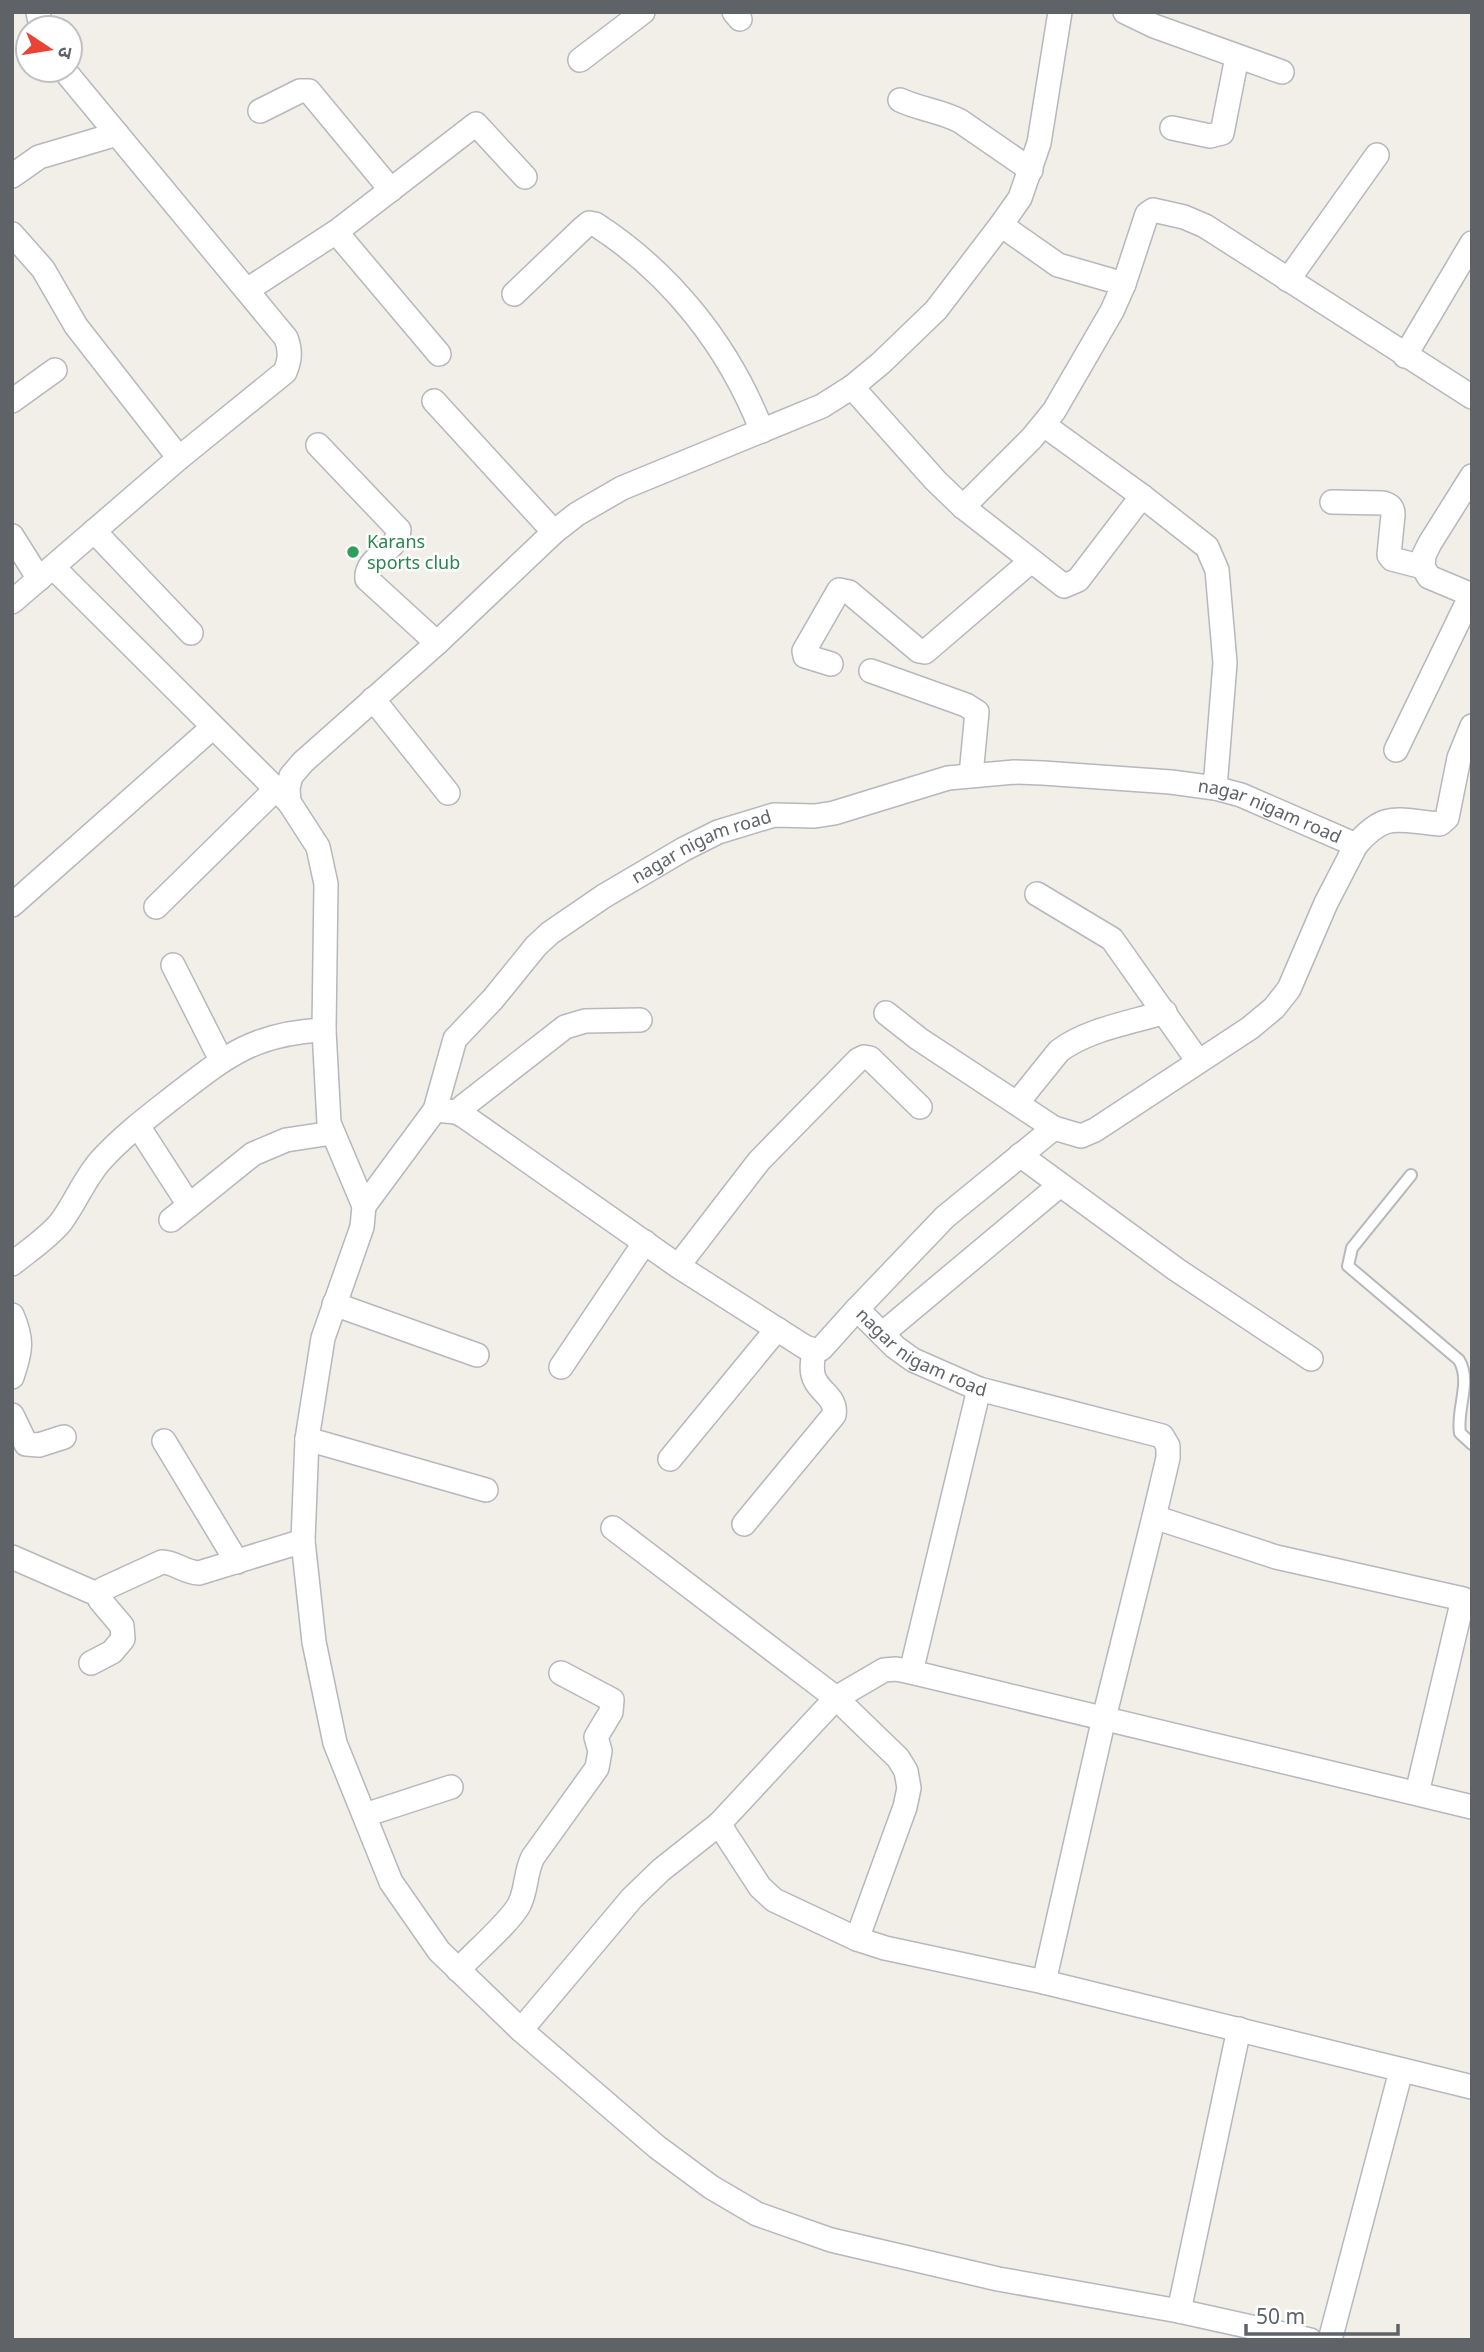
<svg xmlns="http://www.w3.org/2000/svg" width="1484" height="2352" viewBox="0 0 1484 2352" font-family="'Noto Sans','Noto Sans Devanagari',sans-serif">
<rect width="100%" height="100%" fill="#f1efe8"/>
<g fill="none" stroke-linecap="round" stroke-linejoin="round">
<g stroke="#b5b8bc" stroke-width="14">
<path id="lane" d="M1411 1175 1352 1248 1348 1266 1459 1360C1472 1382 1456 1409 1460 1433L1472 1444"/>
</g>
<g stroke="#b5b8bc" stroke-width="26">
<g id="street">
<polyline points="38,12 41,28"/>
<polyline points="734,12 740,19"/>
<polyline points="1060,12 1039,143 1020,198 1001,225 936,310 881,363 852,387 822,406 622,488 577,514 554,532 437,643 303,762 291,776 288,788 289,802 318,847 326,884 324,1030 329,1123 364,1206 362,1227 323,1338 307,1439 303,1541 314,1642 335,1743 391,1882 439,1951 521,2030 657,2147 711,2187 757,2214 831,2240 998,2279 1179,2311 1310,2340"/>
<polyline points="1125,12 1154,26 1282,72"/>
<polyline points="580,60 643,12"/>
<path d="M900 100C919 109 941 111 960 121L1031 170"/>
<polyline points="260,111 300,91 309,91 391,190"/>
<polyline points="1172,128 1210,136 1222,133 1237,57"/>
<polyline points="12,176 39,157 117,134"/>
<polyline points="1001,225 1058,265 1124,284"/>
<polyline points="336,232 439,354"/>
<polyline points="12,234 43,269 76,326 179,458"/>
<polyline points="1288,280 1377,155"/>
<polyline points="247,290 336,232 476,124 525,177"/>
<path d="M514 294 583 228 589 223 595 224C671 273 729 346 762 431"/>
<polyline points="1405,356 1472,243"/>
<polyline points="852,387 935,480 963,507 1064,586 1078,580 1142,496 1044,425"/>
<polyline points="12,401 55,370"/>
<polyline points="434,401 554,532"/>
<path d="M318 445 399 530C398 552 365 556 367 579L437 643"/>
<polyline points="1472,476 1430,543 1424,555 1423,567 1429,577 1472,595"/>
<polyline points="1142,496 1207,547 1217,570 1225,663 1215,788"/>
<path d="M1332 502 1383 503C1390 505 1393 507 1393 515L1389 555 1392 559 1423 567"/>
<polyline points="963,507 1032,438 1054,411 1112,311 1124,284 1147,214 1153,210 1184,217 1205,226 1472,397"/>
<polyline points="94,531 191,633"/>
<polyline points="12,536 39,579"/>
<polyline points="53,567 289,802"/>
<path d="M12 602 179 458 285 372C290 360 291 351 286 338L64 70"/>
<polyline points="831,664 805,656 804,651 839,590 849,592 919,651 925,652 1031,561"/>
<polyline points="871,671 966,705 977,712 971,775"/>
<polyline points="373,699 448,793"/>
<polyline points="1396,750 1471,595"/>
<path d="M1356 845C1386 810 1398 821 1440 824L1447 818 1459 758 1472 726"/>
<polyline points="1037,894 1112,939 1198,1061"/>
<polyline points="12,905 213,727"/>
<polyline points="156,907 276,789"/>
<polyline points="173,965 221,1060"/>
<polyline points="886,1013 919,1039 1054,1128"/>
<path d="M1017 1103 1059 1051C1088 1029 1130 1023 1165 1012"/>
<polyline points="435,1110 456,1112 464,1116 678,1266 805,1347 814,1350 821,1349 857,1309"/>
<polyline points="456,1112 565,1027 585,1021 640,1020"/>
<polyline points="138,1126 189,1205"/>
<polyline points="1020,1155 1177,1270 1311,1359"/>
<path id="s1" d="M364 1206 435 1110 455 1039 493 999 536 946 550 933 604 896 684 849 718 832 774 815 815 816 834 813 948 778 1014 772 1043 773 1171 782 1215 788 1241 795 1356 845 1326 903 1289 989 1274 1008 1250 1028 1095 1130 1081 1136 1054 1128 945 1217 857 1309 895 1347 913 1360 979 1389 1162 1436 1168 1446V1458L1154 1517"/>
<polyline points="171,1220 253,1154 286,1140 332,1133"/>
<path d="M12 1264C28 1251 48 1238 61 1222 76 1202 85 1177 102 1159 122 1137 148 1117 171 1099 225 1057 253 1033 324 1030"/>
<polyline points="678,1266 759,1161 858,1060 864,1057 870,1058 920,1107"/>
<polyline points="334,1304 477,1355"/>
<path d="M12 1315C23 1340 21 1351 12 1377"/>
<polyline points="882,1334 1060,1185"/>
<polyline points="561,1367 645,1242"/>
<polyline points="979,1389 911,1672 1472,1807"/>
<polyline points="12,1415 26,1444 39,1445 64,1437"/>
<polyline points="307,1439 486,1490"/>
<polyline points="164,1441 237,1562"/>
<polyline points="670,1459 777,1329"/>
<path d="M744 1524 834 1415C837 1398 821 1393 815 1380 810 1371 813 1359 814 1350"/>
<polyline points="613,1528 836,1698 898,1758 906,1771 909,1788 905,1807 857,1939 885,1948 1044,1982"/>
<polyline points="12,1557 99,1595"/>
<path d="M91 1663 112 1652 123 1639 122 1626 100 1600 99 1595 103 1589 162 1562C175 1562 183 1572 199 1573L303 1541"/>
<polyline points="1417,1793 1463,1599 1276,1557 1154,1517 1104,1718 1044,1982 1472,2087"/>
<polyline points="365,1815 451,1787"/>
<polyline points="719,1824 760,1887 774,1900 857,1939"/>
<path d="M458 1970C473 1954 510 1922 519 1905 527 1890 525 1872 533 1857L597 1768 600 1751 596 1737 611 1712 612 1700 561 1673"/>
<polyline points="521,2030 632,1898 661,1870 719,1824 836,1698 884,1670 896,1669 911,1672"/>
<polyline points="1179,2311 1239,2029"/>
<polyline points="1330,2340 1401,2071"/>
</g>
</g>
<use href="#lane" stroke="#fff" stroke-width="10"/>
<use href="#street" stroke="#fff" stroke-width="23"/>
</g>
<circle fill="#2e9e5b" stroke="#fff" stroke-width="2.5" cx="353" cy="552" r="7"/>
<g text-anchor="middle" stroke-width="5" stroke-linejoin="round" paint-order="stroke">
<g font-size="18" fill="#27864d" stroke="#fff" text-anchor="start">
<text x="367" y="548">Karans<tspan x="367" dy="21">sports club</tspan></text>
</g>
<g font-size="18" fill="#5f6368" stroke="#fff">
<text dy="6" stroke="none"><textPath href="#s1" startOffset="1097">nagar nigam road</textPath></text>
<text dy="6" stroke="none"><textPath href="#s1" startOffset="511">nagar nigam road</textPath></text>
<text dy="6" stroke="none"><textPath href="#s1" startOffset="1981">nagar nigam road</textPath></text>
</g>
</g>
<rect width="1484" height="2352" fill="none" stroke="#5f6368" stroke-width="28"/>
<g transform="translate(49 49) rotate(102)"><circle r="33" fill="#ffffff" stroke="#bfc1c3" stroke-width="2"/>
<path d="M0-5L12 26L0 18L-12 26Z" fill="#ea4335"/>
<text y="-10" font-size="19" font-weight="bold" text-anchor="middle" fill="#5f6368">उ</text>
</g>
<path d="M1246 2324v10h152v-10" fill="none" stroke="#5f6368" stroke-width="3.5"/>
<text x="1256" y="2324" font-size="21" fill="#5f6368" stroke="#ffffff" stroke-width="5" paint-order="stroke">50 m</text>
</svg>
